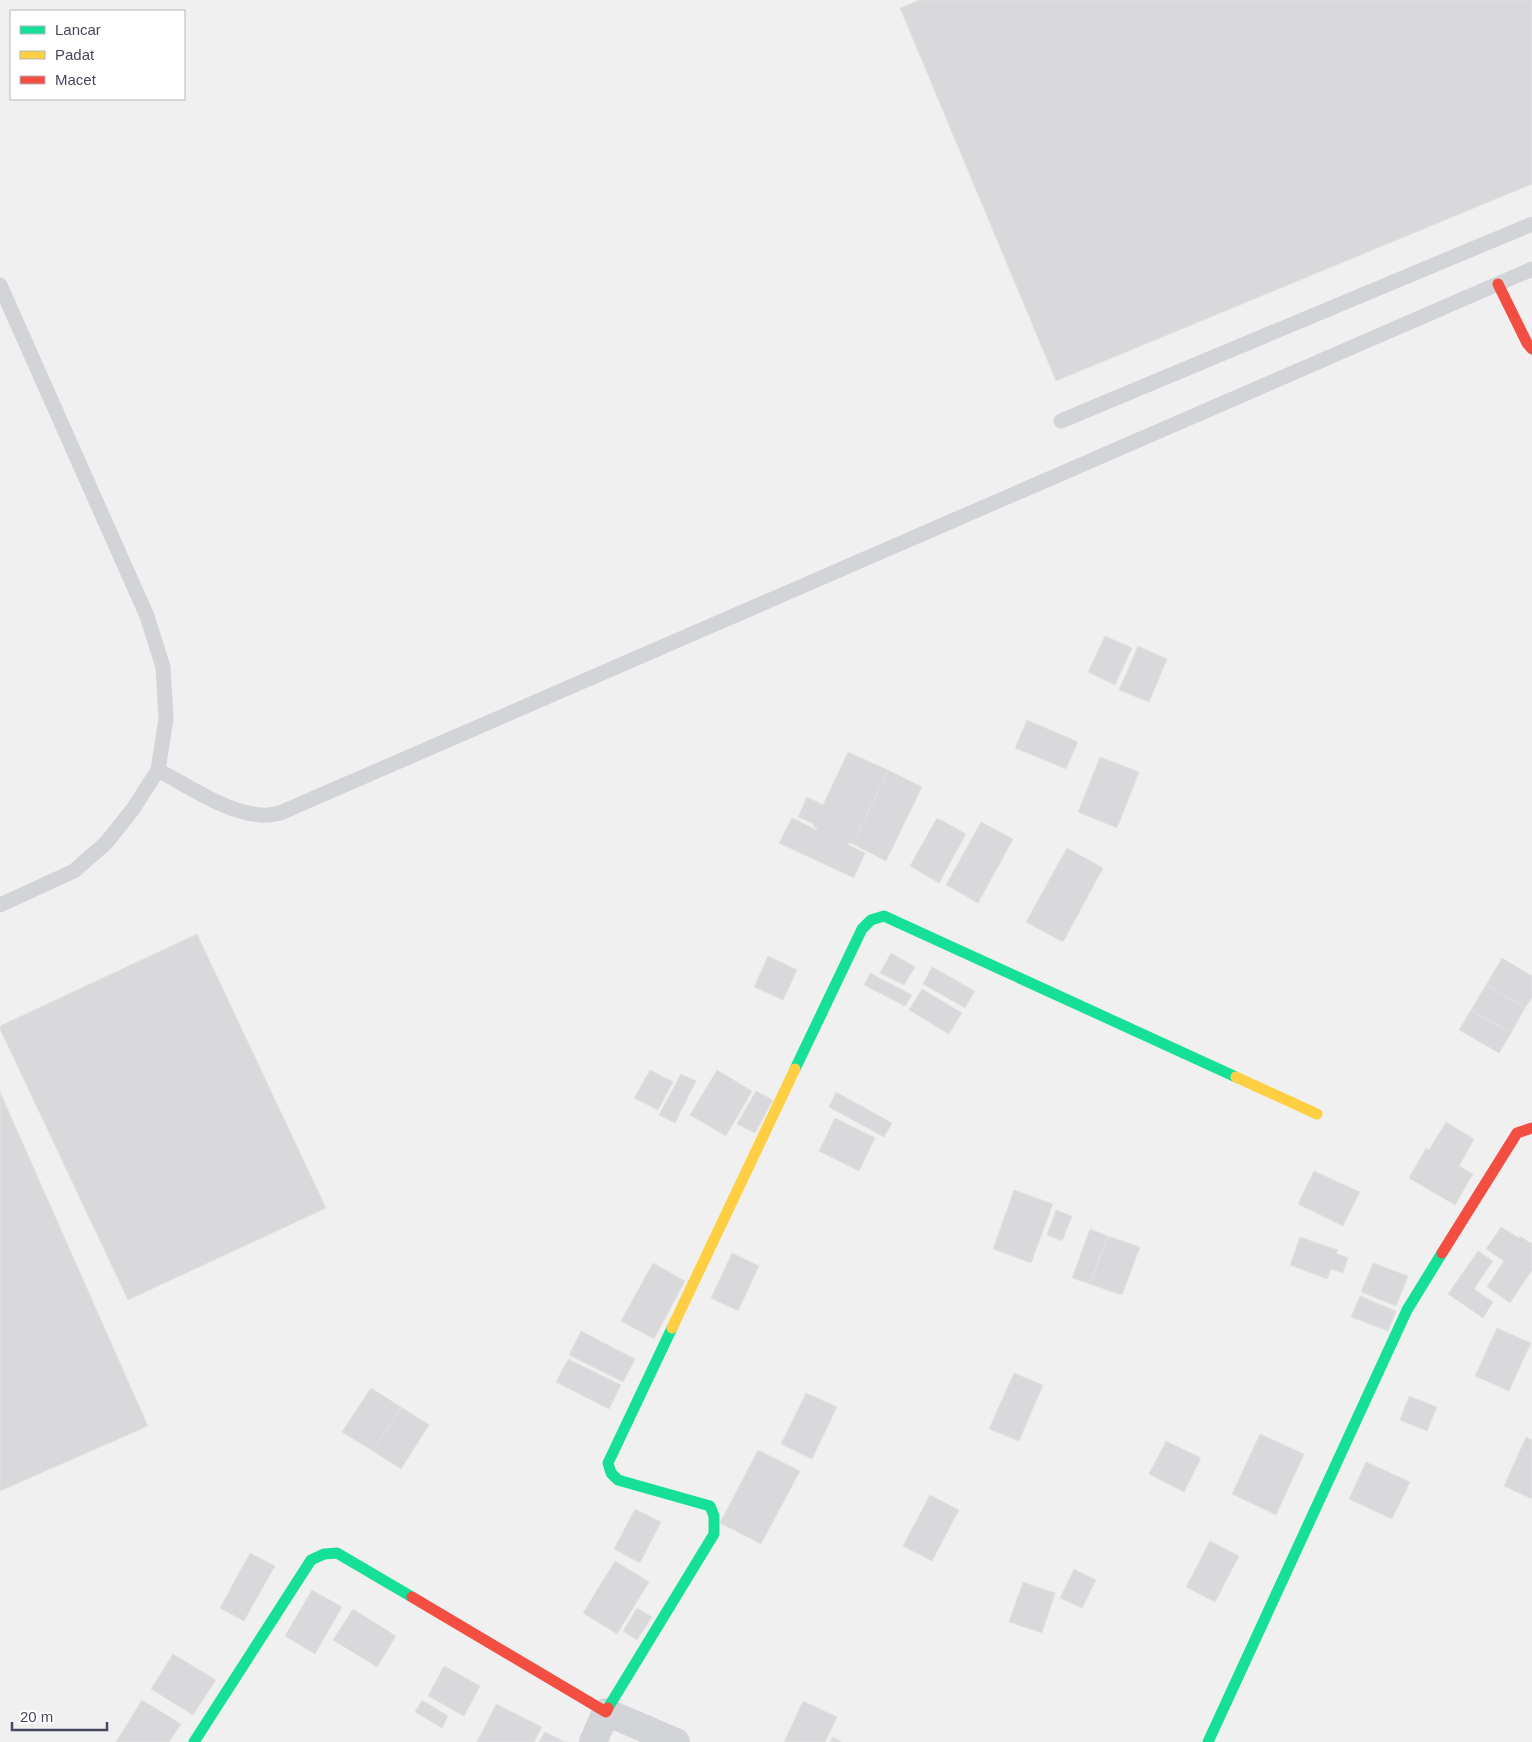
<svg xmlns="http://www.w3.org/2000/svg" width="1532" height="1742" viewBox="0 0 1532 1742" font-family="Helvetica,sans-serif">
<rect width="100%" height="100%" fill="#f1f0f0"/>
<g fill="#d9d9dc" stroke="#e2e1e3">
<polygon points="920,0 1532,0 1532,184 1056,381 900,8"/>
<polygon points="1105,636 1132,648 1115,685 1088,672"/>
<polygon points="1138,646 1167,659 1149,702 1119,690"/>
<polygon points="1027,720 1078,742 1066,769 1015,748"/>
<polygon points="848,752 888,770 853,844 849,843 848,845 865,853 854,878 779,843 792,818 817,830 817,828 813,826 814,824 798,817 807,797 823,805"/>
<polygon points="1100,757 1139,772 1117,828 1078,812"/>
<polygon points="888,770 922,787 886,861 853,844"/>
<polygon points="937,818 966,834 939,883 910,866"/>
<polygon points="981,822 1013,839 978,903 946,885"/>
<polygon points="1067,848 1103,868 1063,942 1026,922"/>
<polygon points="197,934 326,1208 128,1300 0,1029 0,1026"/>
<polygon points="891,953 915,967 904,985 880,973"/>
<polygon points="768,956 797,970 783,1000 754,987"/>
<polygon points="1502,958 1532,976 1532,997 1525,1008 1486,985"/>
<polygon points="932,967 975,991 965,1008 923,984"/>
<polygon points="870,973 912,995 905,1006 864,985"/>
<polygon points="1486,985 1525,1008 1511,1033 1471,1010"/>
<polygon points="922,989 962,1013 949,1034 909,1010"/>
<polygon points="1471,1010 1511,1033 1499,1053 1459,1030"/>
<polygon points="650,1070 673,1082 658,1110 634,1098"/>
<polygon points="717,1070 752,1091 726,1136 690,1115"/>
<polygon points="681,1074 696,1081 675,1123 659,1115"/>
<polygon points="756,1091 773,1100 755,1133 737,1124"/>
<polygon points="0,1092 148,1426 0,1491"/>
<polygon points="836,1092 892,1123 884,1137 829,1107"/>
<polygon points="835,1118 875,1138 859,1171 819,1151"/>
<polygon points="1446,1122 1474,1139 1459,1166 1473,1174 1455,1205 1409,1178 1426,1148 1429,1150"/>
<polygon points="1314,1171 1360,1192 1343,1226 1298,1204"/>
<polygon points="1014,1190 1053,1204 1031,1263 993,1249"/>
<polygon points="1056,1210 1072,1216 1062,1241 1047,1235"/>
<polygon points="1501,1227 1519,1238 1520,1236 1532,1244 1532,1270 1510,1303 1487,1287 1504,1261 1486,1249"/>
<polygon points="1090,1229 1108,1236 1090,1284 1072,1278"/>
<polygon points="1108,1236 1140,1247 1122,1295 1090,1284"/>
<polygon points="1300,1237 1338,1250 1336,1253 1348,1258 1343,1273 1331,1269 1327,1279 1290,1265"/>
<polygon points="1478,1251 1493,1261 1474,1289 1493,1302 1483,1318 1448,1294"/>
<polygon points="732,1253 759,1266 738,1311 711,1298"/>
<polygon points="653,1263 685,1281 654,1339 621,1321"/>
<polygon points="1373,1263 1408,1276 1396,1306 1361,1292"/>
<polygon points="1360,1296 1396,1311 1388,1331 1351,1317"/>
<polygon points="1497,1328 1531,1343 1509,1391 1475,1376"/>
<polygon points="581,1331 635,1359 623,1382 569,1355"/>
<polygon points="568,1359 621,1385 609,1409 556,1382"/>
<polygon points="1014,1373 1043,1385 1019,1441 989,1429"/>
<polygon points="371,1388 401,1407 373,1451 342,1432"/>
<polygon points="806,1393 837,1407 812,1459 781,1444"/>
<polygon points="1409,1396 1437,1407 1427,1431 1400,1420"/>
<polygon points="401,1407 429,1425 401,1469 373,1451"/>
<polygon points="1260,1434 1304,1454 1276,1515 1232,1494"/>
<polygon points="1526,1437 1532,1440 1532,1499 1504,1486"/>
<polygon points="1166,1441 1201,1458 1184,1492 1149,1474"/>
<polygon points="758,1450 800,1471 761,1544 720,1523"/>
<polygon points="1366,1462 1410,1482 1392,1519 1349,1499"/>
<polygon points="930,1495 959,1510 932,1561 903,1546"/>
<polygon points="635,1509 661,1522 640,1563 614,1549"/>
<polygon points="1210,1541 1239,1556 1215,1602 1186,1587"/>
<polygon points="250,1553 275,1566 244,1621 220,1608"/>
<polygon points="615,1561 649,1582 617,1634 583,1613"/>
<polygon points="1074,1569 1096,1580 1082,1608 1060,1598"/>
<polygon points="1023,1582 1055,1593 1042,1633 1009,1622"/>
<polygon points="312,1590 342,1607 315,1654 285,1636"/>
<polygon points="637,1608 652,1617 637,1640 623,1631"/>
<polygon points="353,1609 396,1636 377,1667 333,1640"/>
<polygon points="173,1654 216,1680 193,1715 151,1689"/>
<polygon points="444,1666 480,1686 464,1716 428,1696"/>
<polygon points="142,1700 181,1724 169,1742 116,1742"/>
<polygon points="422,1700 448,1716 442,1728 415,1712"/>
<polygon points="803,1701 837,1717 825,1742 784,1742"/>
<polygon points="496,1704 542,1727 534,1742 477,1742"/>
<polygon points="545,1732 565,1742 539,1742"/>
<polygon points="833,1737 842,1742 830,1742"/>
</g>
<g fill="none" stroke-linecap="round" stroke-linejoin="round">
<g stroke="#d2d4d8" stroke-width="15">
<polyline points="0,285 147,616 163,667 166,719 158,770 133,809 106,843 74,871 0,905"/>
<polyline points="1061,421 1532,224"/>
<path d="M158 770C188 786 227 813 261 815 267 816 274 814 280 813L1532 269"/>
</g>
<polyline stroke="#d2d4d8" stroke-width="28" points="593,1742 606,1712 676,1742"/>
<g stroke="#16e098" stroke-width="11">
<polyline points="795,1069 862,929 871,920 884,916 1236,1077"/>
<polyline points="608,1708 714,1534 714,1516 710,1506 618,1480 611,1473 608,1463 672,1328"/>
<polyline points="194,1742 311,1560 324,1554 337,1553 412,1597"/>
<polyline points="1208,1742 1407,1310 1442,1253"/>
</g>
<g stroke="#ffcf43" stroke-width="11">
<polyline points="1236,1077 1317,1114"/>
<polyline points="672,1328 795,1069"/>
</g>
<g stroke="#f24e42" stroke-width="11">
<polyline points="1498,284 1527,343 1532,349"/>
<polyline points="1442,1253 1517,1133 1532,1128"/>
<polyline points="412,1597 606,1712 608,1708"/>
</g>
</g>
<rect x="10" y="10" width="175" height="90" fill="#ffffff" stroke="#b5b6bf"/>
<rect x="20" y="26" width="25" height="8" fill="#16e098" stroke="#b5b6bf"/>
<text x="55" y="35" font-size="15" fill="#46495e">Lancar</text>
<rect x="20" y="51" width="25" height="8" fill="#ffcf43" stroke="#b5b6bf"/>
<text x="55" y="60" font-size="15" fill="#46495e">Padat</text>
<rect x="20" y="76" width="25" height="8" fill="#f24e42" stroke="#b5b6bf"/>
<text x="55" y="85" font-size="15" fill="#46495e">Macet</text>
<path d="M12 1722v8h95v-8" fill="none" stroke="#46495e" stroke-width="2.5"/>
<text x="20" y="1722" font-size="15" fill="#46495e" stroke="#ffffff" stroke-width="4" paint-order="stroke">20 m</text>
</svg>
